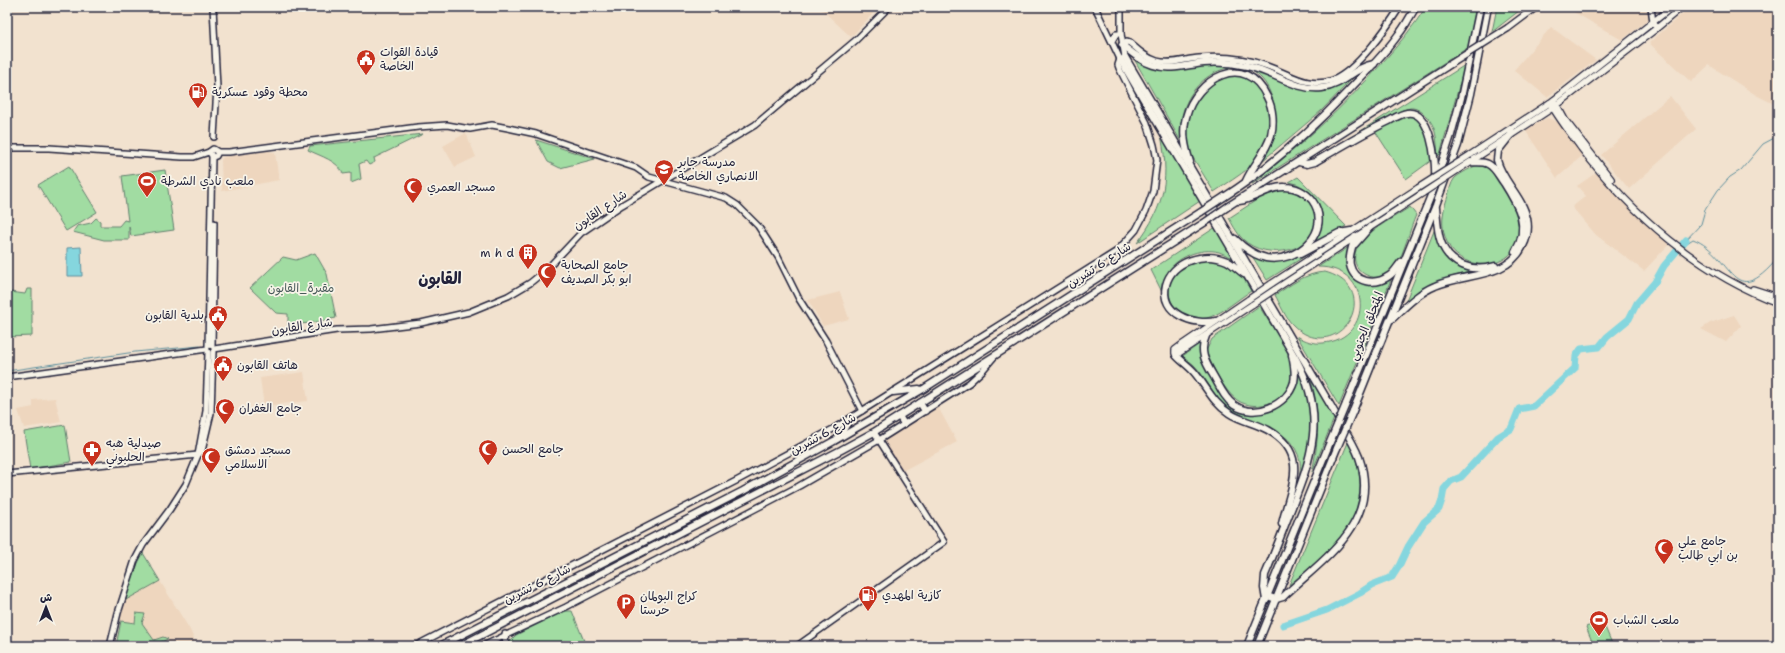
<svg xmlns="http://www.w3.org/2000/svg" width="1785" height="653" viewBox="0 0 1785 653" font-family="'Shantell Sans','Playpen Sans Arabic',sans-serif">
<rect width="100%" height="100%" fill="#f2e2cf"/>
<filter id="ink" filterUnits="userSpaceOnUse"><feTurbulence type="fractalNoise" baseFrequency=".025" numOctaves="2"/><feDisplacementMap in="SourceGraphic" scale="8" xChannelSelector="R" yChannelSelector="G"/><feConvolveMatrix kernelMatrix="1 2 1 2 8 2 1 2 1" color-interpolation-filters="sRGB"/></filter>
<g filter="url(#ink)">
<g fill="#eed6be">
<polygon points="819,7 879,7 851,37"/>
<polygon points="1647,7 1649,19 1622,40 1567,8"/>
<polygon points="1690,7 1778,7 1778,106 1756,95 1709,65 1691,82 1649,43"/>
<polygon points="1551,27 1596,60 1547,97 1514,70"/>
<polygon points="1670,96 1696,129 1629,189 1601,155"/>
<polygon points="1547,118 1558,122 1583,155 1557,178 1525,130"/>
<polygon points="466,133 476,157 455,167 443,146"/>
<polygon points="269,151 275,153 279,180 222,191 221,160 223,157"/>
<polygon points="1597,172 1611,189 1643,221 1670,243 1644,271 1596,235 1572,207 1586,196 1577,186"/>
<polygon points="840,292 849,319 823,326 808,300"/>
<polygon points="1734,315 1741,326 1726,342 1701,329 1710,323"/>
<polygon points="304,372 308,401 264,406 260,378"/>
<polygon points="55,398 61,422 24,428 18,410 33,407 33,400"/>
<polygon points="938,407 957,442 902,471 882,442"/>
<polygon points="160,581 190,630 197,646 116,646 124,601"/>
</g>
<g fill="#a1dca2" stroke="#627f6e">
<path d="M1426 7H1477L1469 47 1252 184C1301 145 1342 109 1383 62 1399 44 1413 27 1426 7Z"/>
<polygon points="1497,7 1524,7 1492,32"/>
<path d="M1129 50 1165 69 1202 63 1245 65 1297 86 1327 90 1343 84 1352 79 1321 111 1261 162C1265 150 1273 137 1275 125 1277 117 1275 106 1272 98 1257 48 1201 65 1185 106 1180 118 1181 131 1183 145Z"/>
<path d="M1465 65 1440 154 1438 156C1437 146 1437 135 1433 126 1430 119 1421 109 1413 108 1402 106 1353 137 1340 144Z"/>
<path d="M1243 74C1249 79 1261 85 1264 92 1276 115 1269 150 1250 167 1239 176 1226 184 1214 192L1189 151 1186 137 1188 116 1196 99 1218 77Z"/>
<polygon points="1413,114 1427,129 1432,160 1406,179 1375,131 1407,115"/>
<path d="M1160 130 1200 201 1137 243C1166 205 1170 177 1160 130Z"/>
<path d="M423 134 374 158 375 162 369 165 366 161 359 164 361 179 351 183V173L343 174C339 161 320 156 308 150L310 146Z"/>
<polygon points="536,140 595,159 560,168 548,162"/>
<path d="M1480 163 1497 172 1524 226C1520 233 1518 244 1513 251 1497 272 1459 267 1448 244 1440 228 1442 212 1448 196 1449 191 1451 183 1454 179 1458 174 1474 167 1480 163Z"/>
<polygon points="69,166 97,212 66,231 38,185"/>
<polygon points="165,170 174,230 131,236 129,226 129,240 104,240 73,232 77,226 91,223 96,218 100,221 100,226 119,226 124,220 128,221 122,176"/>
<path d="M1298 177 1346 226 1310 245C1313 241 1317 237 1319 232 1331 211 1310 185 1289 182Z"/>
<path d="M1275 188C1281 188 1288 187 1294 189 1303 191 1310 198 1313 207 1331 250 1264 266 1240 236 1236 231 1232 224 1229 218Z"/>
<path d="M1410 207 1416 215C1410 229 1403 255 1396 267 1382 289 1343 273 1358 246 1367 231 1395 217 1410 207Z"/>
<path d="M1438 221C1446 257 1448 258 1482 270 1451 276 1429 281 1405 303Z"/>
<path d="M1216 227 1236 261C1230 257 1225 254 1219 252 1201 247 1175 257 1167 274 1164 280 1163 286 1162 292L1151 270Z"/>
<polygon points="1324,244 1267,280 1249,251 1282,260 1296,257"/>
<path d="M1352 245V270L1366 281 1392 277 1339 406 1297 336C1305 341 1314 344 1323 343 1374 339 1373 267 1318 267Z"/>
<polygon points="315,253 327,274 336,318 311,323 288,325 288,314 276,313 250,288 283,257 296,260"/>
<path d="M1217 258 1240 272 1251 291C1238 299 1224 312 1210 317 1175 329 1147 281 1193 260 1199 257 1210 258 1217 258Z"/>
<path d="M1325 272C1388 289 1336 370 1292 324 1285 317 1280 304 1275 295 1291 285 1305 273 1325 272Z"/>
<polygon points="27,289 32,289 32,336 7,337 7,297 10,292 25,294"/>
<path d="M1259 306C1266 318 1287 347 1290 358 1291 363 1293 369 1292 373 1291 400 1258 414 1237 400 1224 391 1212 366 1206 351L1212 339Z"/>
<path d="M1201 343V351L1223 395 1254 413 1265 412 1284 403 1296 386 1298 367 1306 389 1311 419 1309 458 1299 479C1300 474 1301 466 1300 461 1292 425 1250 425 1226 406 1213 396 1206 377 1194 365 1191 361 1185 360 1181 357Z"/>
<path d="M1308 371 1335 416 1312 472C1320 437 1320 405 1308 371Z"/>
<polygon points="65,425 71,462 30,469 24,432"/>
<path d="M1349 440C1380 513 1342 542 1289 585Z"/>
<polygon points="143,553 160,581 124,601 138,563"/>
<polygon points="564,611 572,611 586,646 511,646 510,641 516,635"/>
<polygon points="136,613 145,614 142,623 154,640 163,637 168,639 151,646 116,646 121,621 135,623"/>
<polygon points="1602,620 1613,646 1594,646 1586,627"/>
</g>
<polygon fill="#85d6de" stroke="#5d8e9d" points="81,247 82,276 67,276 67,248"/>
<g fill="none" stroke-linecap="round" stroke-linejoin="round">
<g stroke="#5d8e9d" stroke-width="1">
<polyline points="1686,240 1701,224 1705,210 1718,190 1730,177 1741,170 1763,144 1778,136"/>
<path d="M1683 243H1687L1693 239C1734 255 1731 314 1778 258"/>
<polyline points="7,371 135,352 200,346"/>
</g>
<polyline stroke="#85d6de" stroke-width="7" points="1283,625 1327,610 1360,593 1372,585 1392,577 1399,566 1408,547 1424,522 1439,509 1442,500 1444,489 1451,481 1461,477 1498,437 1511,429 1519,409 1534,406 1575,368 1576,356 1581,349 1599,347 1607,337 1629,319 1637,303 1655,282 1664,266 1686,240"/>
<polyline stroke="#c8bcb1" stroke-width="5" stroke-dasharray="5 2.5" stroke-linecap="butt" points="496,604 505,634"/>
<g stroke="#22223b" stroke-width="8">
<g id="secondary">
<polyline points="213,7 217,87 214,137"/>
<polyline points="1121,7 1121,34 1125,57"/>
<polyline points="1651,7 1653,22 1657,28"/>
<polyline points="1112,41 1116,34 1121,34"/>
<path d="M1122 45 1127 42 1130 43C1138 50 1146 58 1157 61 1171 65 1185 59 1199 58 1222 56 1245 58 1267 66 1290 74 1308 89 1333 80 1357 70 1386 29 1400 7"/>
<polyline points="7,148 49,148 182,157 194,157 209,152"/>
<polyline points="218,152 216,156 213,157 209,152 213,149 218,152 229,152 418,127 447,125 470,129 492,125 508,128 536,134 636,168 649,177 726,198 737,205 758,226 778,257 799,299 826,341 862,411"/>
<polyline points="208,346 212,157"/>
<polyline points="212,346 214,223"/>
<polyline points="214,349 337,330 371,329 421,323 469,312 508,296 530,283 546,270 581,233 622,205 755,125 856,40 889,7"/>
<polyline points="7,377 207,349"/>
<polyline points="198,455 206,411 208,352"/>
<polyline points="7,474 198,455"/>
<polyline points="505,634 506,646"/>
<polyline points="110,646 118,613 135,560 143,545 170,509 186,484 198,455 202,451 211,413 213,352"/>
<polyline points="415,646 738,480 833,429 1117,251 1136,230 1146,211 1153,191 1157,160 1154,145 1147,123 1119,68 1118,65 1120,59 1095,7"/>
<polyline points="483,646 566,607 799,486 879,440 969,383 983,370 994,357"/>
<polyline points="797,646 944,542 874,432"/>
</g>
</g>
<g stroke="#22223b" stroke-width="8">
<g id="primary">
<polyline points="1554,100 1565,120 1611,179"/>
<path d="M1550 103C1559 119 1570 133 1581 148 1632 214 1699 274 1778 303"/>
<polyline points="1470,155 1554,100 1672,7"/>
<polyline points="1470,162 1557,105 1657,28 1682,7"/>
<polyline points="1271,284 1418,188"/>
<polyline points="1753,289 1778,297"/>
<polyline points="1274,290 1423,193"/>
<polyline points="1249,299 1183,344 1175,350 1175,353 1176,355 1253,304"/>
</g>
</g>
<g stroke="#22223b" stroke-width="9">
<g id="highway">
<polyline points="1508,28 1536,7"/>
<path d="M1122 45C1132 53 1141 61 1153 65 1171 71 1186 65 1204 63 1218 62 1233 63 1247 66 1273 71 1295 91 1322 88 1343 86 1354 67 1374 64"/>
<path d="M1125 57 1331 406C1340 423 1352 439 1359 457 1382 523 1324 558 1283 597L1276 599 1267 596"/>
<path d="M1120 59 1296 359C1327 416 1312 457 1290 512 1282 533 1274 554 1265 575L1264 588 1266 600"/>
<path d="M1190 162C1185 147 1182 133 1186 117 1196 79 1245 50 1267 97 1273 108 1274 123 1271 135 1266 153 1253 165 1246 181"/>
<path d="M1299 162 1307 164 1315 162C1339 148 1362 134 1387 122 1393 119 1400 114 1407 113 1431 110 1436 161 1435 177"/>
<path d="M1470 162C1476 163 1482 161 1488 164 1496 168 1499 177 1504 183 1518 205 1531 226 1515 252"/>
<path d="M1224 197C1270 168 1310 131 1347 92 1364 74 1383 56 1398 35 1405 27 1410 16 1416 7"/>
<polyline points="1230,205 1446,67"/>
<path d="M1436 208C1437 219 1437 231 1441 242 1449 265 1473 273 1495 266"/>
<path d="M1355 237C1353 245 1348 256 1350 265 1354 283 1375 286 1389 276 1394 273 1397 267 1401 262"/>
<path d="M1235 239C1244 248 1253 255 1266 258 1297 264 1334 231 1312 200 1305 192 1296 187 1285 187 1269 186 1256 199 1239 201"/>
<polyline points="1355,244 1370,227"/>
<polyline points="1300,254 1339,233 1351,231"/>
<path d="M1392 319C1405 307 1418 293 1435 286 1464 273 1507 279 1523 246 1527 238 1529 228 1527 219 1523 197 1502 181 1497 160L1498 151 1513 132"/>
<path d="M1216 321C1194 326 1159 314 1166 285 1172 261 1205 251 1227 261 1233 264 1238 270 1244 274"/>
<path d="M1206 336C1199 351 1205 362 1213 375 1219 385 1224 398 1234 405 1255 419 1287 406 1294 382 1296 373 1294 364 1292 355"/>
<path d="M1176 355C1181 361 1188 365 1194 372 1206 386 1213 403 1229 413 1241 421 1256 423 1268 430 1311 454 1290 488 1282 524"/>
<polyline points="893,392 919,389"/>
<polyline points="920,403 925,411"/>
<polyline points="1346,404 1434,188 1451,135 1461,98 1480,7"/>
<polyline points="1353,411 1436,205 1458,145 1471,94 1488,7"/>
<polyline points="899,416 904,424"/>
<polyline points="838,438 850,419"/>
<polyline points="440,646 743,491 834,441 925,388 1201,212"/>
<polyline points="460,646 841,450 874,432 1207,221"/>
<polyline points="1247,646 1328,447"/>
<polyline points="1257,646 1337,448"/>
</g>
</g>
<use href="#secondary" stroke="#f7f3e8" stroke-width="5"/>
<use href="#primary" stroke="#f7f3e8" stroke-width="5.5"/>
<use href="#highway" stroke="#f7f3e8" stroke-width="6"/>
<g stroke="#22223b" stroke-width="8" stroke-linecap="butt">
<g id="primary-bridge">
<polyline points="1418,188 1470,155"/>
<polyline points="1423,193 1470,162"/>
<polyline points="1249,299 1271,284"/>
<polyline points="1253,304 1274,290"/>
</g>
</g>
<g stroke="#22223b" stroke-width="9" stroke-linecap="butt">
<g id="highway-bridge">
<polyline points="1446,67 1508,28"/>
<polyline points="1201,212 1224,197"/>
<polyline points="1207,221 1230,205"/>
<polyline points="1328,447 1346,404"/>
<polyline points="1337,448 1353,411"/>
</g>
</g>
<use href="#primary-bridge" stroke="#f7f3e8" stroke-width="5.5"/>
<use href="#highway-bridge" stroke="#f7f3e8" stroke-width="6"/>
</g>
</g>
<defs>
<g id="civic-pin" transform="scale(1)"><path d="M0 17L-7.5 6A9.5 9.5 0 1 1 7.5 6Z" fill="#c8321e" stroke="#f7f3e8"/><path d="M-.6-6.5H3V-4.5H.6V-3L4-1V1h2V6H-6V1h2V-1L-.6-3ZM-1.2 2.5V6h2.4V2.5Z" fill="#fff"/></g>
<g id="fuel-pin" transform="scale(1)"><path d="M0 17L-7.5 6A9.5 9.5 0 1 1 7.5 6Z" fill="#c8321e" stroke="#f7f3e8"/><path d="M-5.5-6h7V0h2V4h1.3V-2.5L3-4.5l.8-.8L6-3V5H2.5V1h-1V6h-7ZM-4.2-4.7v3.2H.2V-4.7Z" fill="#fff"/></g>
<g id="school-pin" transform="scale(1)"><path d="M0 17L-7.5 6A9.5 9.5 0 1 1 7.5 6Z" fill="#c8321e" stroke="#f7f3e8"/><path d="M0-5L7-2L0 1L-7-2ZM-4 1L0 2.5L4 1V4Q0 6-4 4Z" fill="#fff"/></g>
<g id="stadium-pin" transform="scale(1)"><path d="M0 17L-7.5 6A9.5 9.5 0 1 1 7.5 6Z" fill="#c8321e" stroke="#f7f3e8"/><path d="M0-5a6.5 5 0 1 0 0 10a6.5 5 0 1 0 0-10ZM-3.5-1.8h7v3.6h-7Z" fill="#fff"/></g>
<g id="mosque-pin" transform="scale(1)"><path d="M0 17L-7.5 6A9.5 9.5 0 1 1 7.5 6Z" fill="#c8321e" stroke="#f7f3e8"/><path d="M3.5-4.9A6 6 0 1 0 3.5 4.9A5 5 0 1 1 3.5-4.9Z" fill="#fff"/></g>
<g id="building-pin" transform="scale(1)"><path d="M0 17L-7.5 6A9.5 9.5 0 1 1 7.5 6Z" fill="#c8321e" stroke="#f7f3e8"/><path d="M-4-6H4V6H1V3H-1V6H-4ZM-2.5-4.3h1.7v1.8h-1.7ZM.8-4.3h1.7v1.8H.8ZM-2.5-1h1.7V.8h-1.7ZM.8-1h1.7V.8H.8Z" fill="#fff"/></g>
<g id="pharmacy-pin" transform="scale(1)"><path d="M0 17L-7.5 6A9.5 9.5 0 1 1 7.5 6Z" fill="#c8321e" stroke="#f7f3e8"/><path d="M-2-6h4v4h4v4h-4v4h-4v-4h-4v-4h4Z" fill="#fff"/></g>
<g id="parking-pin" transform="scale(1)"><path d="M0 17L-7.5 6A9.5 9.5 0 1 1 7.5 6Z" fill="#c8321e" stroke="#f7f3e8"/><path d="M-3.5-5.5H1a3.5 3.5 0 0 1 0 7H-1V5.5H-3.5ZM-1-3.4V-.6H.8a1.4 1.4 0 0 0 0-2.8Z" fill="#fff"/></g>
</defs>
<g fill-rule="evenodd">
<use href="#civic-pin" x="366" y="59"/>
<use href="#fuel-pin" x="198" y="92"/>
<use href="#school-pin" x="664" y="169"/>
<use href="#stadium-pin" x="147" y="181"/>
<use href="#mosque-pin" x="413" y="187"/>
<use href="#building-pin" x="528" y="253"/>
<use href="#mosque-pin" x="547" y="272"/>
<use href="#civic-pin" x="218" y="315"/>
<use href="#civic-pin" x="223" y="365"/>
<use href="#mosque-pin" x="225" y="408"/>
<use href="#mosque-pin" x="488" y="449"/>
<use href="#pharmacy-pin" x="92" y="450"/>
<use href="#mosque-pin" x="211" y="457"/>
<use href="#mosque-pin" x="1664" y="548"/>
<use href="#fuel-pin" x="868" y="595"/>
<use href="#parking-pin" x="626" y="603"/>
<use href="#stadium-pin" x="1599" y="620"/>
</g>
<g text-anchor="middle" stroke-width="3.5" stroke-linejoin="round" paint-order="stroke">
<g font-size="12" fill="#22223b" stroke="#f7f3e8" text-anchor="start">
<text x="380" y="56">قيادة القوات<tspan x="380" dy="14">الخاصة</tspan></text>
<text x="212" y="96">محطة وقود عسكرية</text>
<text x="678" y="166">مدرسة جابر<tspan x="678" dy="14">الانصاري الخاصة</tspan></text>
<text x="161" y="185">ملعب نادي الشرطة</text>
<text x="427" y="191">مسجد العمري</text>
<text x="514" y="257" text-anchor="end">m h d</text>
<text x="561" y="269">جامع الصحابة<tspan x="561" dy="14">ابو بكر الصديف</tspan></text>
<text x="204" y="319" text-anchor="end">بلدية القابون</text>
<text x="237" y="369">هاتف القابون</text>
<text x="239" y="412">جامع الغفران</text>
<text x="106" y="447">صيدلية هبه<tspan x="106" dy="14">الحلبوني</tspan></text>
<text x="502" y="453">جامع الحسن</text>
<text x="225" y="454">مسجد دمشق<tspan x="225" dy="14">الاسلامي</tspan></text>
<text x="1678" y="545">جامع علي<tspan x="1678" dy="14">بن ابي طالب</tspan></text>
<text x="882" y="599">كازية المهدي</text>
<text x="640" y="600">كراج البولمان<tspan x="640" dy="14">حرستا</tspan></text>
<text x="1613" y="624">ملعب الشباب</text>
</g>
<g font-size="12" fill="#22223b" stroke="#f7f3e8">
<text transform="translate(600 210) rotate(-34)" y="4">شارع القابون</text>
<text transform="translate(1099 265) rotate(-33)" y="4">شارع 6 تشرين</text>
<text transform="translate(302 326) rotate(-8)" y="4">شارع القابون</text>
<text transform="translate(1366 326) rotate(-68)" y="4">المتحلق الجنوبي</text>
<text transform="translate(823 434) rotate(-29)" y="4">شارع 6 تشرين</text>
<text transform="translate(537 584) rotate(-27)" y="4">شارع 6 تشرين</text>
</g>
<g font-size="12" fill="#485a5a" stroke="#f7f3e8">
<text x="301" y="292">مقبرة_القابون</text>
</g>
<g font-size="16" font-weight="bold" fill="#22223b" stroke="#f7f3e8">
<text x="440" y="284">القابون</text>
</g>
</g>
<rect width="1785" height="653" fill="none" stroke="#f7f3e8" stroke-width="24"/>
<rect x="12" y="12" width="1761" height="629" fill="none" stroke="#22223b" stroke-width="1.5" filter="url(#ink)"/>
<g transform="translate(46 607)" stroke="#f7f3e8" stroke-width="3" paint-order="stroke">
<path d="M0-3L7 15L0 10L-7 15Z" fill="#22223b"/>
<text y="-6" font-size="11" font-weight="bold" text-anchor="middle" fill="#22223b">ش</text>
</g>
</svg>
